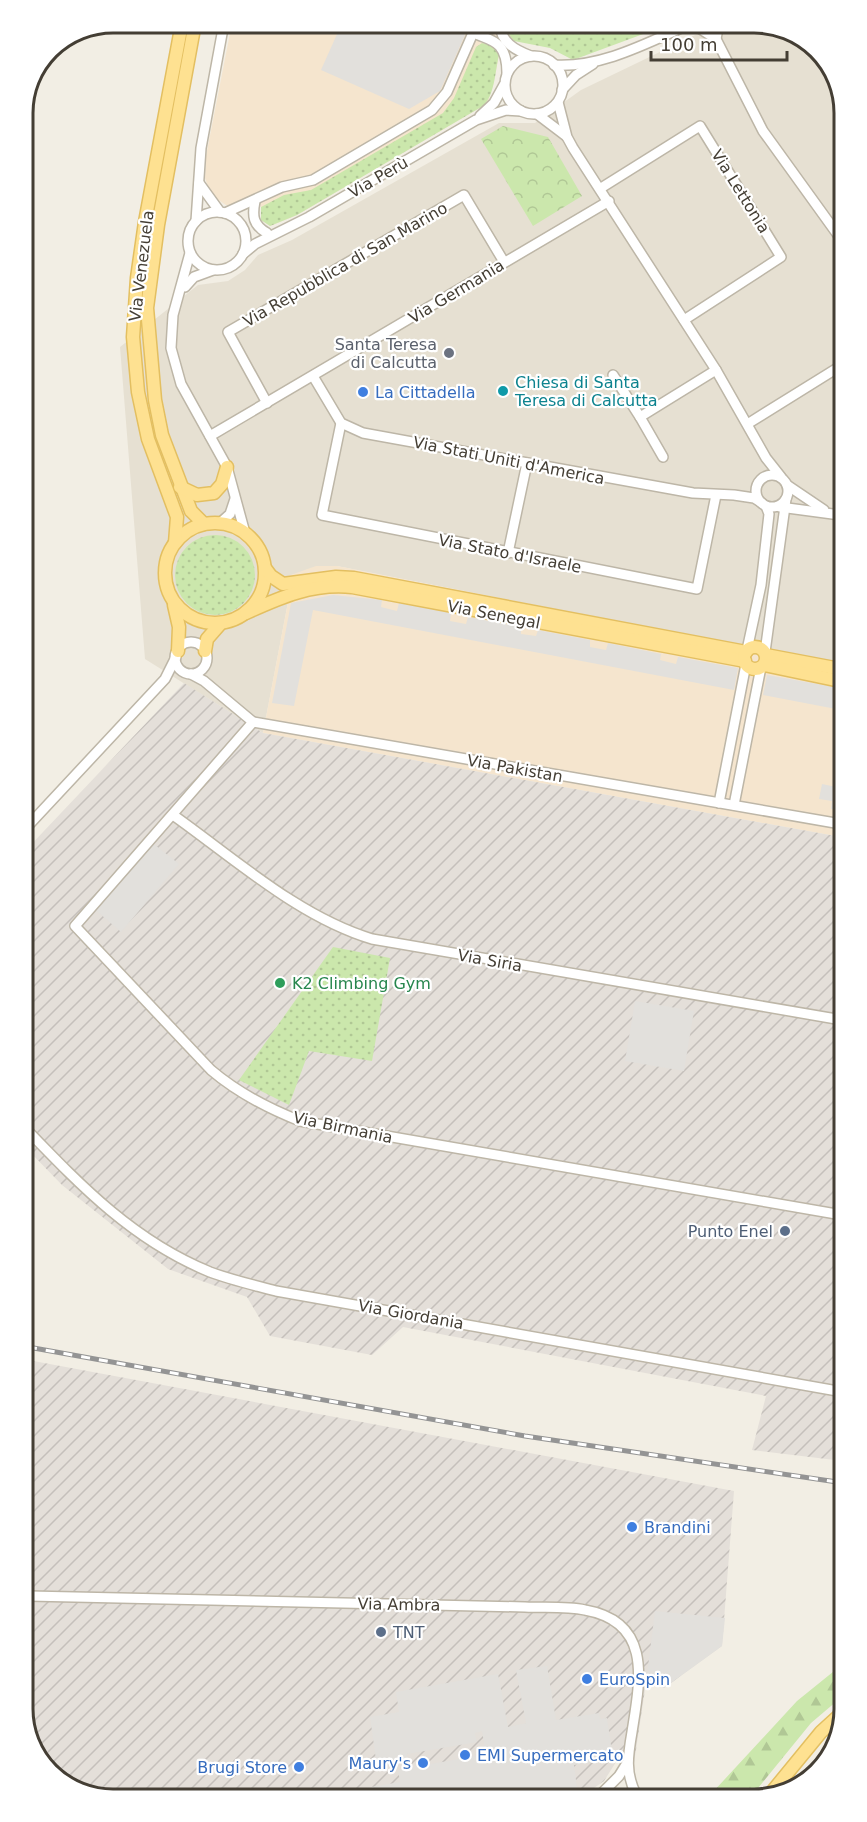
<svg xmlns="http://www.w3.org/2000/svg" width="867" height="1822" viewBox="0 0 867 1822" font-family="'DejaVu Sans',sans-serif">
<defs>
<pattern id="industrial-furrows" width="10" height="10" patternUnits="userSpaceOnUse" patternTransform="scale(1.5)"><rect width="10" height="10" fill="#e4dfd9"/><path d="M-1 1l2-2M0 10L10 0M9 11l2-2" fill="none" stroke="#c5c0bb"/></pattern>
<pattern id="grass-dots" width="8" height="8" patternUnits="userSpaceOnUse" patternTransform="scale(1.5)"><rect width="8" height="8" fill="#cbe7ac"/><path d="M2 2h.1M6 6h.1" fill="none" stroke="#b0c795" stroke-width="1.8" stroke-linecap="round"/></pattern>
<pattern id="forest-firs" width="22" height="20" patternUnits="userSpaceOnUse" patternTransform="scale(1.5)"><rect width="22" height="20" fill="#cbe7ac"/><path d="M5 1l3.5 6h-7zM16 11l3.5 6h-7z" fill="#b0c795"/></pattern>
<pattern id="park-crowns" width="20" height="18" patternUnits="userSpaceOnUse" patternTransform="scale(1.5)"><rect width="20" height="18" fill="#cbe7ac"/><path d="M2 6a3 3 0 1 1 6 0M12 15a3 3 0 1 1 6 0" fill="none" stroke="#b0c795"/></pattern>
</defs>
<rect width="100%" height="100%" fill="#f2eee4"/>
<polygon fill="#e6e0d2" points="720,23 760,23 809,41 838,79 840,665 337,566 286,577 288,602 263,733 145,659 120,347 198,285 228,281 245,270 258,255 292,240 499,123 535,123 581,90"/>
<g fill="#f5e5ce">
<polygon points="232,23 508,23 507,27 514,41 499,55 493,85 488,102 483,106 297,215 270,226 261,220 261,207 252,195 234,205 226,205 211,195 205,178 206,156"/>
<polygon points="316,566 337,566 840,665 841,837 263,733 288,602 285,577"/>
</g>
<g fill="url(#industrial-furrows)">
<polygon points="184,683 263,733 841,837 843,1461 752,1450 766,1396 403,1327 372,1355 270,1336 247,1297 168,1269 62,1185 27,1149 26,850"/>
<polygon points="28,1360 734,1491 722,1646 664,1688 646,1683 634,1763 616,1762 604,1781 584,1795 108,1799 58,1781 29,1743"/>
</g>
<g fill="url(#grass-dots)">
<polygon points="508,23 673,23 573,60 550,48 514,41 508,33"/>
<path d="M482 43 491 45 499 55C495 71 495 95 483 106L297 215 270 226 261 220V207L284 195 311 190 443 113 454 98 476 47Z"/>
<circle cx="215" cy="575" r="40"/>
<polygon points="333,947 390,958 372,1061 309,1051 289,1105 239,1080"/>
</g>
<polygon fill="url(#forest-firs)" points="844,1663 844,1695 811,1723 754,1793 712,1793 797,1701"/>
<polygon fill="url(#park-crowns)" points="503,126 548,137 582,196 533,226 481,139"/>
<g fill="#e2e0dc">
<polygon points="342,23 445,23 459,29 465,35 440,91 409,109 321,70"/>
<polygon points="333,595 382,600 381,607 397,611 399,603 451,613 450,621 466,624 468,617 521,627 521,634 536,636 538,630 590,640 590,647 606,650 608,643 661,654 660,660 676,664 678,657 738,668 734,690 313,610 294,706 272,703 291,603"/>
<polygon points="767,675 840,688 840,713 836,712 836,709 763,695"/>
<polygon points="822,784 841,788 841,810 831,809 832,801 819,799"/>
<polygon points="150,841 179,864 121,932 91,906"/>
<polygon points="635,1001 694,1011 684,1071 625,1061"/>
<polygon points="655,1611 725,1618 722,1646 664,1688 646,1683"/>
<polygon points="547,1666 556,1720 599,1713 600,1719 607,1718 613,1759 574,1765 577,1788 531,1795 368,1797 366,1788 400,1782 398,1770 486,1754 482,1731 475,1733 477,1742 407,1754 407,1758 402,1759 402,1762 377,1767 370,1717 399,1712 396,1692 498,1674 508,1727 526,1723 516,1670"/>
</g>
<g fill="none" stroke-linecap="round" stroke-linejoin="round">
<g stroke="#bdb6a7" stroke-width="12">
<g id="minor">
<path d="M465 23C475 45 507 28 507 73"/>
<path d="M500 23C500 42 515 50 531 56"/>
<polyline points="685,26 699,28 716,39 763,131 838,235"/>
<polyline points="716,39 719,23"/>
<circle cx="534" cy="85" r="29"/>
<path d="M554 65C601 68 647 43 688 25"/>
<polyline points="562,90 576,75 593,64"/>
<polyline points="558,102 567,137 573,148 716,370 766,458 781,477"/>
<polyline points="537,114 566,136"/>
<polyline points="480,116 494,103 504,85"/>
<polyline points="199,183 220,212"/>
<polyline points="601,188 700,126 781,257 684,320"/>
<path d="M255 201C252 216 253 225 267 233"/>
<circle cx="217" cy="241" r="29"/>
<polyline points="225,213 282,187 313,180 432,110 447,92 473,33"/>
<polyline points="196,221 201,148 224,23"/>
<polyline points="190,253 173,315 171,348 181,384 227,467 245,533"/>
<polyline points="243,254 255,244 309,217 476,120 506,110 521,111"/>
<polyline points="185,287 194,277 213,270"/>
<polyline points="613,375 640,417 716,370"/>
<polyline points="313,376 341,423 363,433 693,493 734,495 754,498 762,503"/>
<polyline points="267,403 228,332 464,195 504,262"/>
<polyline points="640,417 663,457"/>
<polyline points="341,423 322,515 697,589 716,495"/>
<polyline points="749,423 839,367"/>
<polyline points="210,436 609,201"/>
<circle cx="772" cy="491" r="16"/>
<polyline points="787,485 824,510"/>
<polyline points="780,507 840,515"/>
<polyline points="220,523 230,514 235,499"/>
<polyline points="508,553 527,463"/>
<circle cx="191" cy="658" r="16"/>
<polyline points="747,650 761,585 769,514 766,506"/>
<polyline points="765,652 786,499"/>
<polyline points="191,674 204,681 253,722 841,824"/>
<path d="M253 722 75 926 211 1070C238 1093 267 1108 300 1121L842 1215"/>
<polyline points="719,803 746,664"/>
<polyline points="734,805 761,667"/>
<path d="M173 815C235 859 299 917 372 939L842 1020"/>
<polyline points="26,828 165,679 176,657"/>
<path d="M27 1130C82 1187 134 1241 210 1272 231 1280 254 1285 276 1291L843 1392"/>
<path d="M29 1596 525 1607C545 1608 566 1606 585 1610 653 1622 640 1681 632 1732 628 1755 625 1773 636 1794"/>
<polyline points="600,1795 619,1776 627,1763"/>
</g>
</g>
<g stroke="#e3bf61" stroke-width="15">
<g id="major">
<polyline points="195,23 158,225 147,308 155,400 162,435 191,511 204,524"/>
<polyline points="180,487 197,495 214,493 222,484 227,467"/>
<circle cx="215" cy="573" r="50"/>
<polyline points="175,543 177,517 148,439 138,392 133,337 137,278 145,222 182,23"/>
<polyline points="265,568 271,576 283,584 336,577 354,578 746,652"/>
<polyline points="174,605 179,627 178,651"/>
<path d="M246 613C281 597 313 583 352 587L745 661"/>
<circle cx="755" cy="658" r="11"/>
<polyline points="205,651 207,639 221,623"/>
<polyline points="766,655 840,669"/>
<polyline points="764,665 840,681"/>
<polyline points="771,1793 821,1732 844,1711"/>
</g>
</g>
<use href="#minor" stroke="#fff" stroke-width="9"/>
<use href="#major" stroke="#fee191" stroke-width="12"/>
<g stroke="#949494" stroke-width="5">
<polyline id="rail" points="28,1347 525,1436 844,1483"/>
</g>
<use href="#rail" stroke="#fff" stroke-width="3" stroke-dasharray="9" stroke-linecap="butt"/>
</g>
<circle fill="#6b7280" stroke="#fff" stroke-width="2" cx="449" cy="353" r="6"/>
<circle fill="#0f9aa8" stroke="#fff" stroke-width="2" cx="503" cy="391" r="6"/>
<g fill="#3f7fe0" stroke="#fff" stroke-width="2">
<circle cx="363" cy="392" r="6"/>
<circle cx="632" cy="1527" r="6"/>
<circle cx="587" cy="1679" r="6"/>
<circle cx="465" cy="1755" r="6"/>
<circle cx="423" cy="1763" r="6"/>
<circle cx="299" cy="1767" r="6"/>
</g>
<circle fill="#2e9e5b" stroke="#fff" stroke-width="2" cx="280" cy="983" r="6"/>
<g fill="#5c6f8a" stroke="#fff" stroke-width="2">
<circle cx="785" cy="1231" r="6"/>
<circle cx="381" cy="1632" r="6"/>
</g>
<g text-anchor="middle" stroke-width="4.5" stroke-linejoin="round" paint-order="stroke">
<g font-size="16" fill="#443e34" stroke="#fff">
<text transform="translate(378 177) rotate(-30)" y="6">Via Perù</text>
<text transform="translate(741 191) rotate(58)" y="6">Via Lettonia</text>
<text transform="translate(345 264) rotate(-30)" y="6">Via Repubblica di San Marino</text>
<text transform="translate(141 266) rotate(-83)" y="6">Via Venezuela</text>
<text transform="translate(456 291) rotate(-31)" y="6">Via Germania</text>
<text transform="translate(509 460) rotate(11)" y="6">Via Stati Uniti d'America</text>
<text transform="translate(510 553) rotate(11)" y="6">Via Stato d'Israele</text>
<text transform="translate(494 614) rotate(11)" y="6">Via Senegal</text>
<text transform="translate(515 768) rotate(10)" y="6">Via Pakistan</text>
<text transform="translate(490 960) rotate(10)" y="6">Via Siria</text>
<text transform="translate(343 1127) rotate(12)" y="6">Via Birmania</text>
<text transform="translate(411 1314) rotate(10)" y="6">Via Giordania</text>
<text transform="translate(399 1604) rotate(1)" y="6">Via Ambra</text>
</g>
<g font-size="16" fill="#5b616d" stroke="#fff" text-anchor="end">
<text x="437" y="350">Santa Teresa<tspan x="437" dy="18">di Calcutta</tspan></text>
</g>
<g font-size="16" fill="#0d838f" stroke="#fff" text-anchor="start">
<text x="515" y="388">Chiesa di Santa<tspan x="515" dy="18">Teresa di Calcutta</tspan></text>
</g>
<g font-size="16" fill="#366cbe" stroke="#fff" text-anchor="start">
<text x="375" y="398">La Cittadella</text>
<text x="644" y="1533">Brandini</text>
<text x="599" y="1685">EuroSpin</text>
<text x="477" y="1761">EMI Supermercato</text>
<text x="411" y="1769" text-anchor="end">Maury's</text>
<text x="287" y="1773" text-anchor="end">Brugi Store</text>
</g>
<g font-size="16" fill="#27864d" stroke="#fff" text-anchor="start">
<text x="292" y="989">K2 Climbing Gym</text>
</g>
<g font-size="16" fill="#4e5e75" stroke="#fff" text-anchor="end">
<text x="773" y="1237">Punto Enel</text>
<text x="393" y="1638" text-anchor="start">TNT</text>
</g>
</g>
<path d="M0 0H867V1822H0ZM113 33H754A80 80 0 0 1 834 113V1709A80 80 0 0 1 754 1789H113A80 80 0 0 1 33 1709V113A80 80 0 0 1 113 33Z" fill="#fff" fill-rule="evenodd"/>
<path fill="none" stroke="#443e34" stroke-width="3" d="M113 33H754A80 80 0 0 1 834 113V1709A80 80 0 0 1 754 1789H113A80 80 0 0 1 33 1709V113A80 80 0 0 1 113 33Z"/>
<path d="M651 51v9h136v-9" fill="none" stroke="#443e34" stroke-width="3"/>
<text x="660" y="51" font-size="18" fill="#443e34" stroke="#ffffff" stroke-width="4.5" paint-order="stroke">100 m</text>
</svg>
